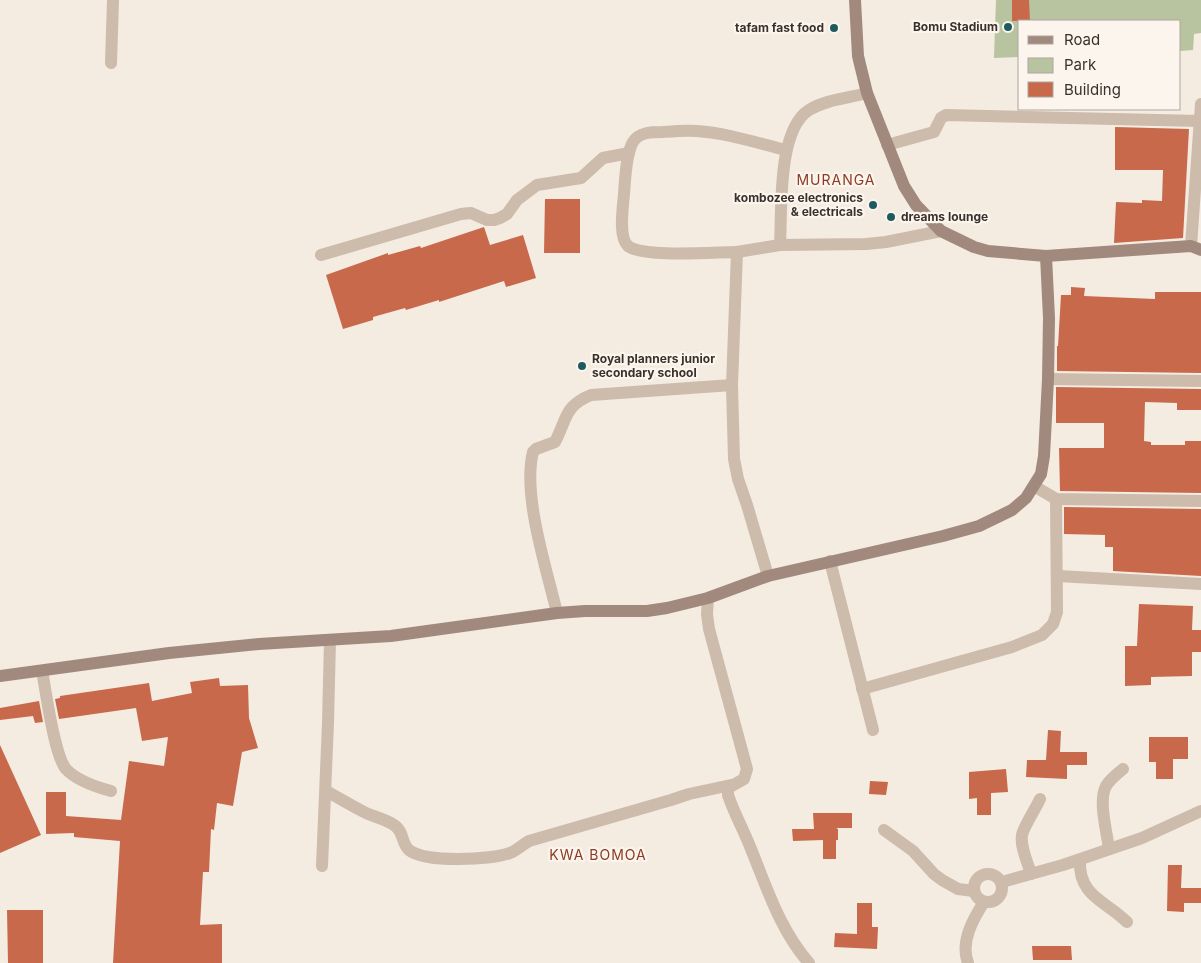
<svg xmlns="http://www.w3.org/2000/svg" width="1201" height="963" viewBox="0 0 1201 963" font-family="Inter,sans-serif">
<rect width="100%" height="100%" fill="#f4ebe1"/>
<polygon fill="#b8c4a0" points="996,0 1201,0 1201,33 1194,34 1193,50 1180,51 1180,21 1020,21 1020,57 994,58"/>
<g fill="#c8694b">
<polygon points="1012,0 1029,0 1030,21 1012,21"/>
<polygon points="1115,127 1189,129 1183,238 1114,243 1116,202 1142,203 1142,200 1162,201 1163,170 1115,170"/>
<polygon points="545,199 580,199 580,253 544,253"/>
<polygon points="484,227 490,245 523,235 536,278 506,287 504,281 439,302 439,300 406,310 405,308 373,317 373,320 343,329 326,275 388,253 388,255 420,246 421,248"/>
<polygon points="1071,287 1085,288 1084,296 1155,299 1155,292 1201,292 1201,373 1057,371 1057,346 1058,346 1061,295 1071,295"/>
<polygon points="1056,387 1201,389 1201,410 1177,410 1177,403 1145,402 1144,441 1151,442 1151,445 1185,445 1185,441 1201,441 1201,493 1060,491 1059,448 1104,448 1104,423 1056,423"/>
<polygon points="1064,507 1201,509 1201,576 1113,571 1113,547 1105,547 1105,535 1064,534"/>
<polygon points="1139,604 1193,606 1192,630 1201,630 1201,652 1192,652 1192,676 1151,677 1151,685 1125,686 1125,646 1137,646"/>
<polygon points="219,678 220,686 248,685 249,718 258,748 242,752 233,806 217,803 214,830 211,829 209,872 203,872 200,925 222,924 222,963 113,963 120,841 74,837 74,833 46,834 46,792 66,792 66,816 121,820 129,761 164,766 168,737 142,741 136,708 59,719 55,699 60,698 60,696 149,683 152,701 192,693 190,682"/>
<polygon points="39,701 43,722 35,723 33,716 0,720 0,708"/>
<polygon points="1048,730 1061,731 1060,752 1087,752 1087,765 1067,765 1067,779 1026,777 1027,760 1046,760"/>
<polygon points="1149,737 1188,737 1188,759 1173,759 1173,779 1156,779 1156,762 1149,762"/>
<polygon points="0,745 41,835 0,853"/>
<polygon points="1006,769 1008,792 991,793 991,815 977,815 977,798 969,799 969,772"/>
<polygon points="870,781 888,782 886,795 869,794"/>
<polygon points="813,813 852,813 852,828 836,828 838,829 838,840 836,840 836,859 823,859 823,840 793,841 792,829 814,829"/>
<polygon points="1168,865 1182,865 1181,888 1201,888 1201,903 1184,903 1184,912 1167,911"/>
<polygon points="857,903 872,903 872,927 878,927 877,949 834,947 835,933 857,934"/>
<polygon points="7,910 43,910 43,963 8,963"/>
<polygon points="1032,946 1071,946 1072,960 1033,960"/>
</g>
<g fill="none" stroke-linecap="round" stroke-linejoin="round">
<g stroke="#cdbbac" stroke-width="12">
<polyline points="111,63 113,0"/>
<polyline points="887,145 934,132 941,118 946,115 1200,121"/>
<path d="M780 245C782 211 777 130 809 110 825 100 848 98 867 93"/>
<polyline points="1191,246 1201,104"/>
<polyline points="737,252 780,245 866,244 886,242 941,231"/>
<polyline points="321,255 461,214 471,213 487,220 494,220 500,218 507,214 517,200 537,185 581,178 603,158 629,153"/>
<polyline points="1048,379 1201,381"/>
<polyline points="1034,486 1056,499 1201,501"/>
<polyline points="830,561 873,730"/>
<path d="M768 576 747 505 738 479 734 459 732 385 737 252C716 252 643 258 628 246 618 237 623 207 624 194 625 181 626 153 633 142 639 132 652 132 663 132 675 131 686 130 697 131 727 133 757 143 786 150"/>
<polyline points="1058,576 1201,584"/>
<path d="M708 598 707 614 709 629 747 769 744 779 728 788V795C734 813 744 831 751 849 767 888 780 930 809 963"/>
<path d="M557 613C547 570 522 495 533 452L536 449 555 442C567 419 564 406 591 395L732 385"/>
<path d="M42 671C46 691 54 755 66 769 77 781 96 787 111 791"/>
<polyline points="862,689 1012,647 1042,635 1053,624 1057,612 1056,499"/>
<path d="M326 791C339 798 352 806 366 813 375 817 385 819 394 825 404 831 401 843 409 850 425 863 491 860 510 853 517 850 522 845 529 841L671 800 689 794 731 785"/>
<polyline points="884,830 913,851 934,874 942,880 958,889 974,891"/>
<path d="M1109 849C1107 832 1098 801 1106 786 1110 779 1117 774 1123 769"/>
<path d="M1080 860C1078 896 1106 901 1127 922"/>
<polyline points="322,866 328,723 330,640"/>
<circle cx="988" cy="888" r="14"/>
<path d="M1031 874C1028 863 1020 847 1022 835 1024 826 1035 810 1040 799"/>
<polyline points="1002,882 1063,865 1142,838 1201,811"/>
<path d="M968 963C960 942 973 919 984 902"/>
</g>
<g stroke="#a18a7d" stroke-width="12">
<polyline points="855,0 858,56 867,93 904,186 916,205 941,231 974,247 988,251 1046,256 1191,246 1201,250"/>
<polyline points="0,676 169,653 259,644 391,636 557,613 585,611 647,611 667,608 708,598 768,576 943,536 979,526 1012,510 1026,498 1041,474 1044,456 1048,379 1049,318 1046,256"/>
</g>
</g>
<g fill="#1f5a5e" stroke="#fbf5ee" stroke-width="2">
<circle cx="1008" cy="27" r="5"/>
<circle cx="834" cy="28" r="5"/>
<circle cx="873" cy="205" r="5"/>
<circle cx="891" cy="217" r="5"/>
<circle cx="582" cy="366" r="5"/>
</g>
<g text-anchor="middle" stroke-width="4.5" stroke-linejoin="round" paint-order="stroke">
<g font-size="12" font-weight="bold" fill="#3b302b" stroke="#fbf5ee" text-anchor="end">
<text x="998" y="31">Bomu Stadium</text>
<text x="824" y="32">tafam fast food</text>
<text x="863" y="202">kombozee electronics<tspan x="863" dy="14">&amp; electricals</tspan></text>
<text x="901" y="221" text-anchor="start">dreams lounge</text>
<text x="592" y="363" text-anchor="start">Royal planners junior<tspan x="592" dy="14">secondary school</tspan></text>
</g>
<g font-size="14" letter-spacing="1" fill="#8c3b22" stroke="#fbf5ee">
<text x="836" y="185">MURANGA</text>
<text x="598" y="860">KWA BOMOA</text>
</g>
</g>
<rect x="1018" y="20" width="162" height="90" fill="#fbf5ee" stroke="#aea6a0"/>
<rect x="1028" y="36" width="25" height="8" fill="#a18a7d" stroke="#aea6a0"/>
<text x="1064" y="45" font-size="15" fill="#3b302b">Road</text>
<rect x="1028" y="58" width="25" height="15" fill="#b8c4a0" stroke="#aea6a0"/>
<text x="1064" y="70" font-size="15" fill="#3b302b">Park</text>
<rect x="1028" y="82" width="25" height="15" fill="#c8694b" stroke="#aea6a0"/>
<text x="1064" y="95" font-size="15" fill="#3b302b">Building</text>
</svg>
